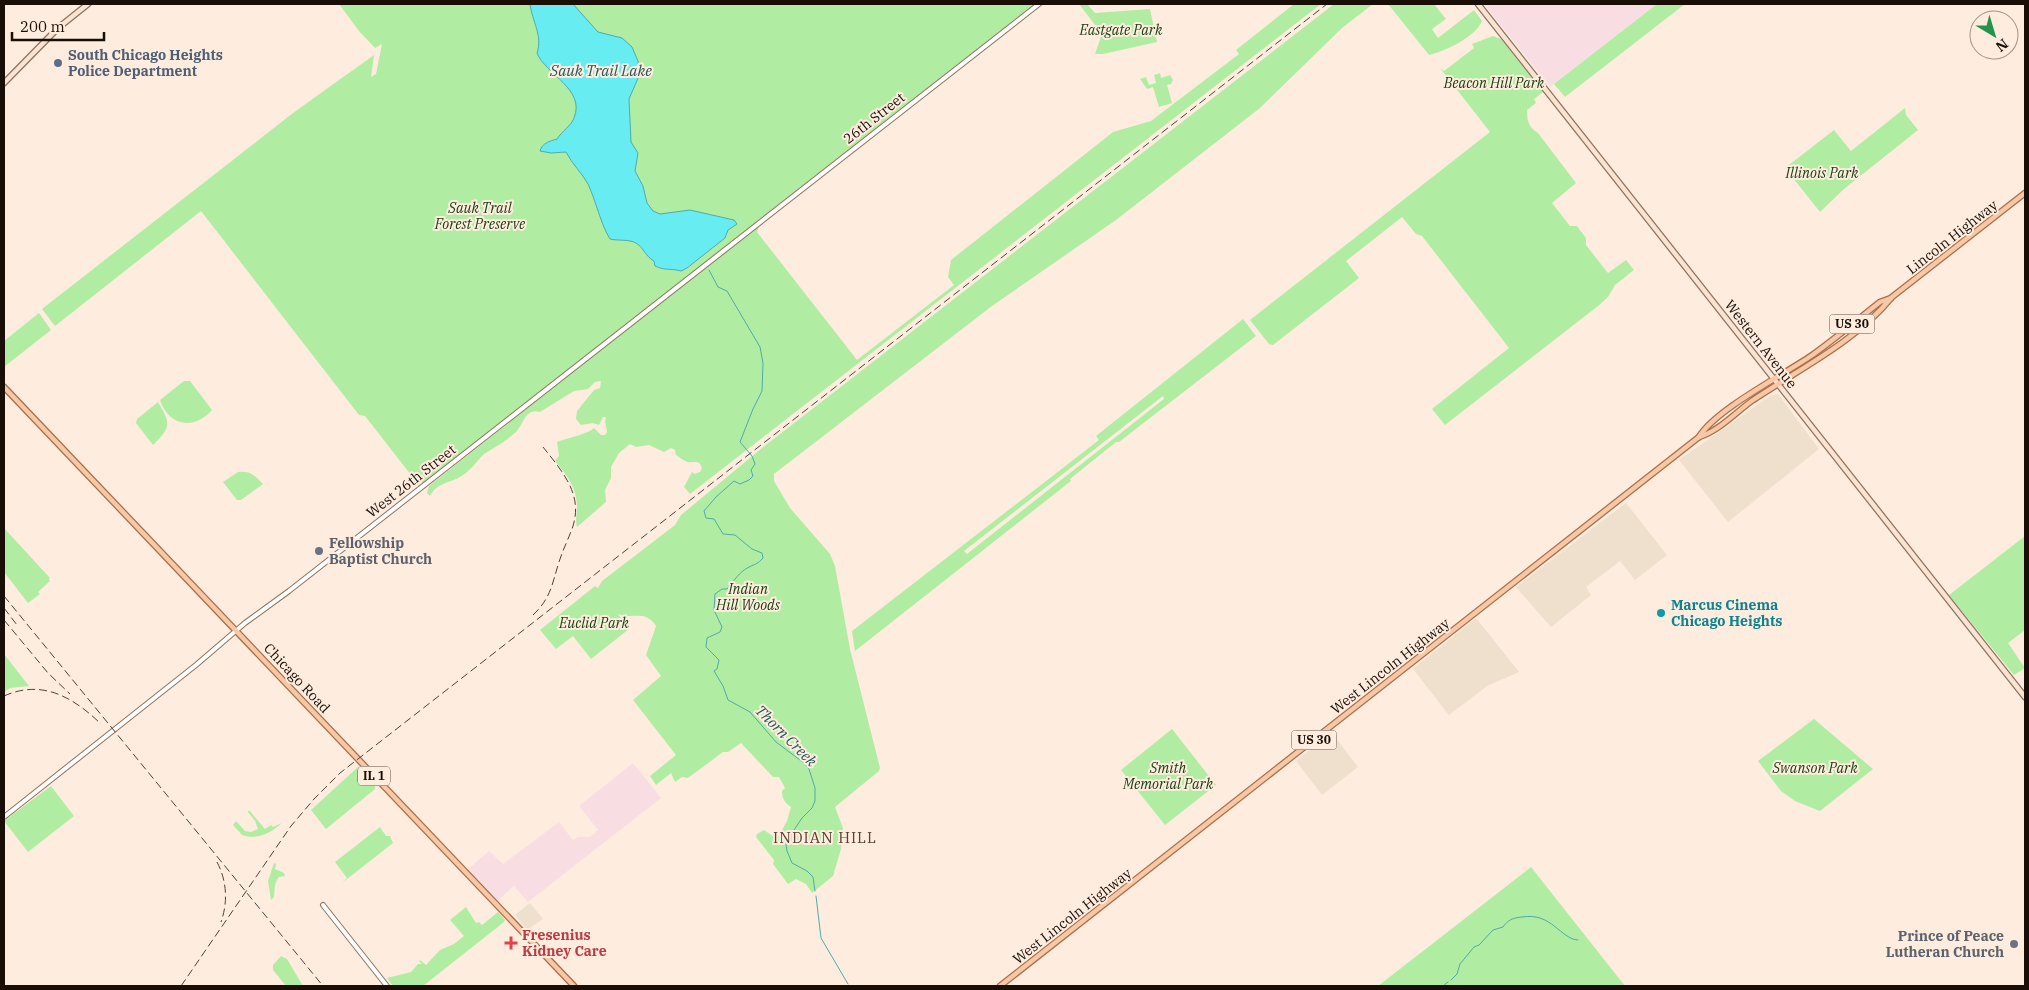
<svg xmlns="http://www.w3.org/2000/svg" width="2029" height="990" viewBox="0 0 2029 990" font-family="'IBM Plex Serif',serif">
<rect width="100%" height="100%" fill="#feecde"/>
<g fill="#efdfcd">
<polygon points="1778,394 1819,449 1728,522 1679,460 1770,396"/>
<polygon points="1626,503 1667,555 1635,580 1620,561 1586,587 1591,595 1551,627 1516,587"/>
<polygon points="1476,618 1519,672 1487,686 1449,715 1413,669"/>
<polygon points="1332,733 1358,767 1322,795 1296,761"/>
<polygon points="530,903 543,919 527,930 515,915"/>
</g>
<g fill="#f8dee3">
<polygon points="1484,4 1657,4 1550,87"/>
<polygon points="633,763 661,798 528,902 514,886 497,901 467,870 489,851 503,864 559,822 573,840 578,837 590,837 598,830 579,806"/>
</g>
<g fill="#b1eca3" fill-rule="evenodd">
<polygon points="339,4 1035,4 423,483 411,475 365,416 359,415 201,211 55,326 42,309 293,113 374,55 371,77 376,74 382,44 375,48 359,31"/>
<polygon points="1079,4 1087,4 1095,13 1150,9 1157,42 1103,54 1095,54 1102,34"/>
<path d="M1294 4H1321L690 494 684 487 692 472 695 474 700 472 702 468C699 459 695 463 688 462 684 461 679 457 676 455L675 450 671 448 664 452 649 445 636 447 630 444 619 453 611 467V478L605 490 606 502 577 527C575 521 577 514 577 507 577 488 567 475 555 461L559 456 557 442C567 438 588 434 594 428L601 435H605L607 432 605 421 606 417H603L599 425 593 423 581 425 576 419 577 411 594 390 600 388 601 381 595 382 588 389 574 391 540 412C525 408 524 424 516 432 510 437 504 442 497 446 493 449 488 451 484 454 476 462 469 473 458 478 448 483 436 484 430 496L427 493 429 486 760 224 757 232 857 360 954 285 948 277 951 260 1113 132 1151 121 1239 54 1236 50Z"/>
<path d="M1334 4H1373L1342 28 1260 108 1116 220 992 306 774 474V481L790 508 830 554 835 566 850 649 880 768 879 771 835 807 843 828 841 849 833 876 812 893 806 884 796 879 788 884 773 864 774 860 756 837 757 834 764 830 777 839 787 821 791 807C785 803 782 799 782 791L785 788 779 777H773L741 743 728 752H723L688 778 682 777 675 782 671 773 656 785 650 776 676 755 633 700 661 676 646 655 656 626C645 609 632 620 618 614L629 629 591 659 573 636 556 649 540 630 595 586 598 588 602 581 675 525 681 515 762 448Z"/>
<path d="M1388 4H1434L1446 19 1432 29 1438 38 1474 10 1482 21C1475 37 1446 51 1429 55Z"/>
<polygon points="1657,4 1685,4 1565,97 1554,84"/>
<path d="M1493 36 1501 39 1543 92 1534 99 1536 103 1527 110C1527 120 1528 127 1538 133L1576 183 1552 203 1570 226H1577L1586 238V245L1608 273 1626 260 1634 270 1615 285 1608 297 1598 306 1445 425 1432 409 1509 348 1422 236 1416 234 1402 217 1346 261 1359 278 1273 345 1269 344 1250 320 1490 132 1440 68 1444 71 1474 48 1472 44Z"/>
<polygon points="1160,73 1161,78 1170,75 1173,80 1171,84 1167,85 1172,103 1159,107 1153,87 1147,89 1140,79 1146,77 1149,85 1156,83 1154,75"/>
<polygon points="1905,108 1906,115 1918,130 1844,189 1820,212 1785,168 1834,130 1851,151"/>
<polygon points="39,313 51,330 4,367 4,341"/>
<path d="M1243 319 1256 336 1119 442H1116L1070 479 1071 481 855 651 852 631 1099 440 1096 436ZM1163 396 1164 399 967 554 964 551Z"/>
<path d="M184 381H190L212 410C194 430 169 427 160 400Z"/>
<path d="M158 402C171 424 171 427 153 445L136 423 137 419Z"/>
<path d="M238 472C250 471 255 475 263 484L241 500H237L223 482Z"/>
<polygon points="4,528 50,578 49,579 50,581 38,592 40,594 28,603 4,572"/>
<polygon points="2025,536 2025,630 2008,643 2025,668 2014,675 1949,595"/>
<polygon points="4,654 29,686 10,688 4,692"/>
<polygon points="1814,719 1873,769 1820,811 1795,801 1781,791 1758,761"/>
<polygon points="1172,729 1216,785 1165,825 1121,770"/>
<polygon points="358,767 375,784 375,789 326,829 311,810"/>
<polygon points="51,786 74,816 28,852 4,821"/>
<path d="M249 810 265 829 271 825 273 827 282 823C270 834 256 840 242 835L233 825 236 821 245 831 251 832 258 829 255 821 248 812Z"/>
<polygon points="380,827 386,836 390,836 393,843 342,883 347,878 335,862"/>
<path d="M274 863 276 864 275 869 284 873 285 876 279 877C274 883 275 889 274 897L271 900 268 881Z"/>
<polygon points="1531,867 1625,986 1378,986"/>
<polygon points="466,907 476,923 479,922 482,925 498,912 505,920 504,922 423,986 393,986 387,978 411,972 418,964 422,964 419,961 420,960 426,965 440,950 454,944 464,936 450,920"/>
<polygon points="281,956 287,959 303,986 286,986 273,970 273,965"/>
</g>
<path fill="#67ecf1" stroke="#50aaab" d="M530 4H573L598 32 622 38 632 47 638 61 639 76 629 99 631 142 638 153 635 171 643 186 647 203 653 211 660 214 690 210 734 220 737 224 728 230 725 238 687 268 681 271C670 268 665 271 655 266L654 261C646 257 644 248 636 243 629 239 618 241 610 239 601 225 596 201 588 184 582 173 572 164 566 152L551 153 540 151C542 143 550 141 557 139 562 131 571 126 574 118 586 89 545 74 537 53 543 36 532 21 530 4Z"/>
<g fill="none" stroke-linecap="round" stroke-linejoin="round">
<g stroke="#50aaab" stroke-width="1">
<path d="M709 270 718 287 727 291 760 347 763 363 762 391 753 409 740 442 752 456 755 464 751 470 753 476 749 480 740 484 734 481 716 497 704 511 706 518 714 519 723 534 735 535 752 549 762 553 763 558C758 564 755 564 749 567 739 572 734 581 727 589H722L715 594 714 610 722 627 720 632 707 638 706 647 719 660 717 669 714 671 723 686 728 700 750 712 776 742 804 763 809 769 815 788V801L812 808 802 818 790 836 786 844 787 851 792 863 807 871 813 877 815 891"/>
<polyline points="816,896 821,938 848,984"/>
<path d="M1451 980 1457 974 1460 964 1474 947 1479 945 1493 930 1503 927C1508 920 1512 918 1522 917 1552 912 1560 939 1578 940"/>
<polyline points="1443,986 1448,982"/>
</g>
<g stroke="#8e735e" stroke-width="6">
<g id="tertiary">
<polyline points="4,817 196,665 245,623 289,591 1039,4"/>
<polyline points="323,905 387,986"/>
</g>
</g>
<g stroke="#8e735e" stroke-width="7">
<g id="secondary">
<polyline points="1478,4 2025,697"/>
<polyline points="4,83 58,28 88,4"/>
</g>
</g>
<g stroke="#a76f48" stroke-width="7">
<g id="primary">
<polyline points="4,387 574,986"/>
<path d="M1699 437C1715 410 1783 375 1811 356 1835 339 1857 320 1880 302L1891 298"/>
<path d="M1000 986 1699 437C1719 431 1736 412 1753 400 1801 368 1855 342 1892 297L2025 193"/>
</g>
</g>
<use href="#tertiary" stroke="#fff" stroke-width="4"/>
<use href="#secondary" stroke="#fbe3d3" stroke-width="4.5"/>
<use href="#primary" stroke="#f8c7a6" stroke-width="4.5"/>
<g stroke="#4e4239" stroke-width="1" stroke-dasharray="8 4" stroke-linecap="butt">
<polyline points="4,596 323,986"/>
<polyline points="4,608 17,625"/>
<path d="M533 615C551 598 552 584 559 562 563 549 569 538 573 526 583 494 562 471 543 447"/>
<polyline points="4,620 48,673 70,694"/>
<path d="M4 696C42 679 73 697 101 724"/>
<path d="M217 862C227 881 228 902 221 922"/>
<polyline points="181,986 291,826 314,799 340,773 1327,4"/>
</g>
</g>
<circle fill="#5c6f8a" stroke="#feecde" stroke-width="2" cx="58" cy="63" r="5"/>
<g fill="#6b7280" stroke="#feecde" stroke-width="2">
<circle cx="319" cy="551" r="5"/>
<circle cx="2014" cy="944" r="5"/>
</g>
<circle fill="#0f9aa8" stroke="#feecde" stroke-width="2" cx="1661" cy="613" r="5"/>
<path fill="#e0444e" stroke="#feecde" stroke-width="2" d="M508.5 935.5h5v5h5v5h-5v5h-5v-5h-5v-5h5z"/>
<g text-anchor="middle" stroke-width="4" stroke-linejoin="round" paint-order="stroke">
<g fill="#feecde" stroke="#5e5148" stroke-width="1">
<rect x="1829.5" y="314.5" width="45" height="19" rx="4"/>
<rect x="1291.5" y="730.5" width="45" height="19" rx="4"/>
<rect x="358" y="766.5" width="32" height="19" rx="4"/>
</g>
<g font-size="12" font-weight="bold" fill="#190f07">
<text x="1852" y="328">US 30</text>
<text x="1314" y="744">US 30</text>
<text x="374" y="780">IL 1</text>
</g>
<g font-size="14" font-style="italic" fill="#194010" stroke="#feecde">
<text x="1121" y="35">Eastgate Park</text>
<text x="1494" y="88">Beacon Hill Park</text>
<text x="1822" y="178">Illinois Park</text>
<text x="480" y="213">Sauk Trail<tspan x="480" dy="16">Forest Preserve</tspan></text>
<text x="748" y="594">Indian<tspan x="748" dy="16">Hill Woods</tspan></text>
<text x="594" y="628">Euclid Park</text>
<text x="1168" y="773">Smith<tspan x="1168" dy="16">Memorial Park</tspan></text>
<text x="1815" y="773">Swanson Park</text>
</g>
<g font-size="14" font-weight="bold" fill="#4e5e75" stroke="#feecde" text-anchor="start">
<text x="68" y="60">South Chicago Heights<tspan x="68" dy="16">Police Department</tspan></text>
</g>
<g font-size="14" fill="#190f07" stroke="#feecde">
<text transform="translate(874 118) rotate(-38)" y="5">26th Street</text>
<text transform="translate(1952 237) rotate(-38)" y="5">Lincoln Highway</text>
<text transform="translate(1761 344) rotate(52)" y="5">Western Avenue</text>
<text transform="translate(411 481) rotate(-38)" y="5">West 26th Street</text>
<text transform="translate(1390 666) rotate(-38)" y="5">West Lincoln Highway</text>
<text transform="translate(297 678) rotate(47)" y="5">Chicago Road</text>
<text transform="translate(1072 916) rotate(-38)" y="5">West Lincoln Highway</text>
</g>
<g font-size="14" font-weight="bold" fill="#5b616d" stroke="#feecde" text-anchor="start">
<text x="329" y="548">Fellowship<tspan x="329" dy="16">Baptist Church</tspan></text>
<text x="2004" y="941" text-anchor="end">Prince of Peace<tspan x="2004" dy="16">Lutheran Church</tspan></text>
</g>
<g font-size="14" font-weight="bold" fill="#0d838f" stroke="#feecde" text-anchor="start">
<text x="1671" y="610">Marcus Cinema<tspan x="1671" dy="16">Chicago Heights</tspan></text>
</g>
<g font-size="14" font-weight="bold" fill="#be3a42" stroke="#feecde" text-anchor="start">
<text x="522" y="940">Fresenius<tspan x="522" dy="16">Kidney Care</tspan></text>
</g>
<g font-size="15" font-style="italic" fill="#20585b" stroke="#feecde">
<text x="601" y="76">Sauk Trail Lake</text>
<text transform="translate(786 736) rotate(45)" y="5">Thorn Creek</text>
</g>
<g font-size="15" letter-spacing="1" fill="#59412d" stroke="#feecde">
<text x="825" y="843">INDIAN HILL</text>
</g>
</g>
<rect width="2029" height="990" fill="none" stroke="#190f07" stroke-width="10"/>
<g transform="translate(1994 35) rotate(142)"><circle r="24" fill="#feecde" stroke="#a29488"/>
<path d="M0-4L9 19L0 12L-9 19Z" fill="#24934c"/>
<text y="-8" font-size="14" font-weight="bold" text-anchor="middle" fill="#190f07">N</text>
</g>
<path d="M12 32v8h92v-8" fill="none" stroke="#190f07" stroke-width="2.5"/>
<text x="20" y="32" font-size="15" fill="#190f07" stroke="#feecde" stroke-width="4" paint-order="stroke">200 m</text>
</svg>
